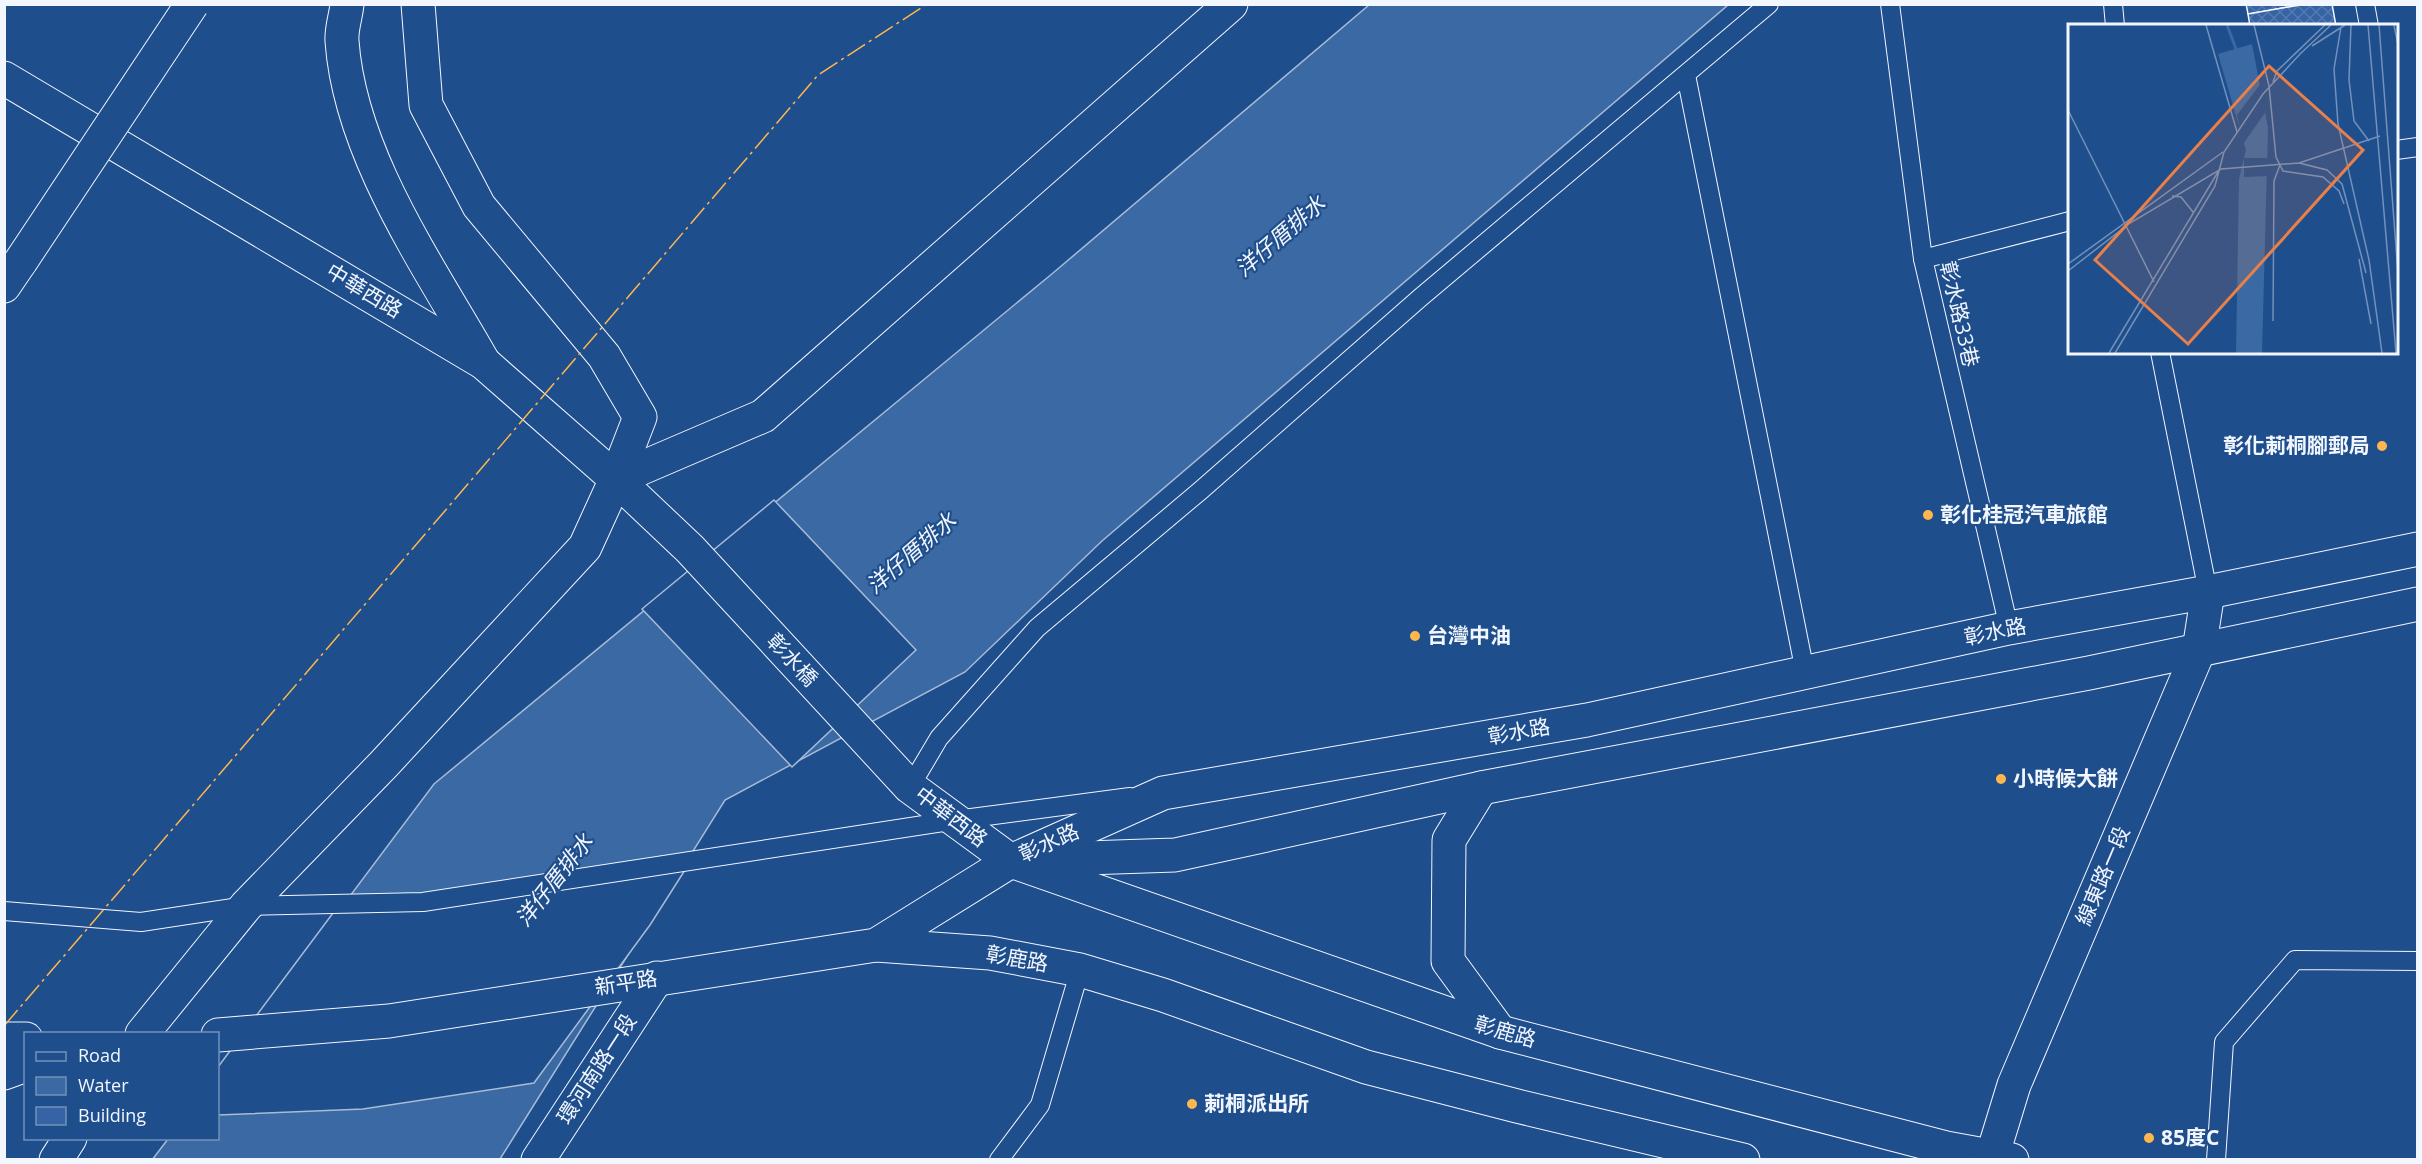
<svg xmlns="http://www.w3.org/2000/svg" width="2422" height="1164" viewBox="0 0 2422 1164" font-family="'Open Sans','Noto Sans TC',sans-serif">
<defs>
<pattern id="building-cross-hatch" width="8" height="8" patternUnits="userSpaceOnUse" patternTransform="scale(1.5)"><rect width="8" height="8" fill="#3563a3"/><path d="M0 0l8 8M0 8l8-8" fill="none" stroke="#537ab1"/></pattern>
</defs>
<rect width="100%" height="100%" fill="#1f4e8c"/>
<polygon fill="#3b69a3" stroke="#a8bbd7" stroke-width="1.5" points="1369,5 1728,5 1102,541 965,672 725,800 500,1159 152,1160 168,1139 218,1138 218,1072 434,784 1053,273"/>
<g fill="#1f4e8c" stroke="#a8bbd7" stroke-width="1.5">
<polygon points="774,500 916,650 792,767 642,609"/>
<polygon points="692,859 650,925 534,1083 363,1109 218,1115 218,1067 342,901 540,886"/>
</g>
<g fill="url(#building-cross-hatch)" stroke="#f2f6ff" stroke-width="1.5">
<polygon points="2246,4 2306,4 2248,14"/>
<polygon points="2306,4 2332,4 2336,26 2250,26 2248,14"/>
</g>
<g fill="none" stroke-linecap="round" stroke-linejoin="round">
<g stroke="#f2f6ff" stroke-width="20">
<g id="service">
<polyline points="1890,4 1923,259 2009,628"/>
<polyline points="2113,4 2115,26"/>
<polyline points="2365,4 2369,26"/>
<polyline points="1686,75 1805,672"/>
<polyline points="2396,150 2418,147"/>
<polyline points="1923,259 2070,221"/>
<polyline points="2160,352 2208,592"/>
<polyline points="910,787 939,738 1037,628 1200,491 1421,297 1769,4"/>
<polyline points="4,911 141,922 246,906 423,902 956,820 1130,797"/>
<polyline points="999,1160 1040,1105 1080,970"/>
<polyline points="2216,1160 2224,1042 2295,960 2418,961"/>
</g>
</g>
<g stroke="#f2f6ff" stroke-width="35">
<g id="minor">
<polyline points="418,4 426,105 479,206 604,356 640,417 616,479"/>
<polyline points="616,479 763,416 1231,4"/>
<polyline points="4,1073 26,1065"/>
<polyline points="538,1160 657,978"/>
</g>
</g>
<g stroke="#f2f6ff" stroke-width="35">
<g id="tertiary">
<polyline points="142,1034 246,906 384,764 585,547 616,479"/>
<polyline points="56,1160 70,1138"/>
</g>
</g>
<g stroke="#f2f6ff" stroke-width="35">
<g id="secondary">
<polyline points="1011,861 1500,1032 1946,1148 2012,1160"/>
<polyline points="876,945 990,953 1080,970 1163,995 1366,1067 1517,1106 1743,1160"/>
<polyline points="1991,1160 2014,1085 2199,650 2208,592"/>
</g>
</g>
<g stroke="#f2f6ff" stroke-width="35">
<g id="primary">
<polyline points="4,78 484,363 616,479 690,549 910,787 1011,861"/>
<polyline points="1481,788 1449,840 1448,961 1500,1032"/>
<polyline points="1027,860 1175,855 1481,788 2089,673 2418,604"/>
<polyline points="218,1035 389,1021 876,945 1011,861 1163,793 1587,720 2009,628 2208,592 2418,549"/>
<polyline points="4,1039 26,1039"/>
</g>
</g>
<g stroke="#f2f6ff" stroke-width="35">
<g id="motorway">
<path d="M347 4C346 16 341 29 342 41 350 155 429 266 484 363"/>
<polyline points="4,286 21,261"/>
</g>
</g>
<use href="#service" stroke="#1f4e8c" stroke-width="18"/>
<use href="#minor" stroke="#1f4e8c" stroke-width="33"/>
<use href="#tertiary" stroke="#1f4e8c" stroke-width="33"/>
<use href="#secondary" stroke="#1f4e8c" stroke-width="33"/>
<use href="#primary" stroke="#1f4e8c" stroke-width="33"/>
<use href="#motorway" stroke="#1f4e8c" stroke-width="33"/>
<g stroke="#f2f6ff" stroke-width="35" stroke-linecap="butt">
<polyline id="motorway-bridge" points="21,261 192,4"/>
</g>
<use href="#motorway-bridge" stroke="#1f4e8c" stroke-width="33"/>
<polyline stroke="#ffb74d" stroke-width="1.5" stroke-dasharray="21 4.5 3 4.5" stroke-linecap="butt" points="4,1026 818,75 927,4"/>
</g>
<g fill="#ffb74d" stroke="#1f4e8c" stroke-width="2">
<circle cx="2382" cy="446" r="6"/>
<circle cx="1928" cy="515" r="6"/>
<circle cx="1415" cy="636" r="6"/>
<circle cx="2001" cy="779" r="6"/>
<circle cx="1192" cy="1104" r="6"/>
<circle cx="2149" cy="1138" r="6"/>
</g>
<g text-anchor="middle" stroke-width="4.5" stroke-linejoin="round" paint-order="stroke">
<g font-size="21" fill="#f2f6ff" stroke="#1f4e8c">
<text transform="translate(364 291) rotate(31)" y="7">中華西路</text>
<text transform="translate(1959 314) rotate(77)" y="7">彰水路33巷</text>
<text transform="translate(1995 632) rotate(-11)" y="7">彰水路</text>
<text transform="translate(792 660) rotate(47)" y="7">彰水橋</text>
<text transform="translate(1519 732) rotate(-10)" y="7">彰水路</text>
<text transform="translate(951 817) rotate(37)" y="7">中華西路</text>
<text transform="translate(1049 843) rotate(-24)" y="7">彰水路</text>
<text transform="translate(2103 876) rotate(-67)" y="7">線東路一段</text>
<text transform="translate(1017 959) rotate(10)" y="7">彰鹿路</text>
<text transform="translate(626 983) rotate(-9)" y="7">新平路</text>
<text transform="translate(1505 1032) rotate(16)" y="7">彰鹿路</text>
<text transform="translate(597 1069) rotate(-57)" y="7">環河南路一段</text>
</g>
<g font-size="21" font-weight="bold" fill="#f2f6ff" stroke="#1f4e8c" text-anchor="start">
<text x="2370" y="453" text-anchor="end">彰化莿桐腳郵局</text>
<text x="1940" y="522">彰化桂冠汽車旅館</text>
<text x="1427" y="643">台灣中油</text>
<text x="2013" y="786">小時候大餅</text>
<text x="1204" y="1111">莿桐派出所</text>
<text x="2161" y="1145">85度C</text>
</g>
<g font-size="22" font-style="italic" fill="#f2f6ff" stroke="#1f4e8c">
<text transform="translate(1280 236) rotate(-41)" y="8">洋仔厝排水</text>
<text transform="translate(911 553) rotate(-41)" y="8">洋仔厝排水</text>
<text transform="translate(554 880) rotate(-52)" y="8">洋仔厝排水</text>
</g>
</g>
<g transform="translate(2068 24)">
<rect width="330" height="330" fill="#1f4e8c"/>
<path d="M184 20 200 104 194 329H168L171 155 178 126 150 30Z" fill="#3b69a3"/>
<path d="M194 58 199 86 175 120 169 91ZM176 134H202L201 152 176 153Z" fill="#1f4e8c"/>
<path fill="none" stroke="#3b69a3" stroke-width="3" d="M159 1 171 33"/>
<path fill="none" stroke="#7391ba" stroke-width="1.5" d="M138 1 169 108M186 1 201 62 208 133 215 147 255 153 271 167 276 180M283 1 281 56 286 97 301 117M300 1 328 329M311 1 330 249M326 1 330 21M273 3 266 45 270 100 301 236 314 329M244 22 277 1M232 30 263 1M205 58 209 47 257 1M0 86 86 258M231 139 259 146 274 160 298 249M104 172 113 173 125 188M291 235 303 300M0 240 155 128M0 247 62 199 153 145 231 139 312 112M205 297 206 157 212 141M41 329 150 148M47 329 147 162 156 128 195 70 233 29"/>
<path fill="#ea8049" fill-opacity="0.15" stroke="#ea8049" stroke-width="3" d="M201 42 295 126 120 320 27 236Z"/>
<rect width="330" height="330" fill="none" stroke="#f2f6ff" stroke-width="3"/>
</g>
<rect width="2422" height="1164" fill="none" stroke="#f2f6ff" stroke-width="12"/>
<rect x="24" y="1032" width="195" height="108" fill="#1f4e8c" stroke="#7391ba" stroke-width="1.5"/>
<rect x="36" y="1052" width="30" height="9" fill="#1f4e8c" stroke="#7391ba" stroke-width="1.5"/>
<text x="78" y="1062" font-size="18" fill="#f2f6ff">Road</text>
<rect x="36" y="1077" width="30" height="18" fill="#3b69a3" stroke="#7391ba" stroke-width="1.5"/>
<text x="78" y="1092" font-size="18" fill="#f2f6ff">Water</text>
<rect x="36" y="1107" width="30" height="18" fill="#3563a3" stroke="#7391ba" stroke-width="1.5"/>
<text x="78" y="1122" font-size="18" fill="#f2f6ff">Building</text>
</svg>
